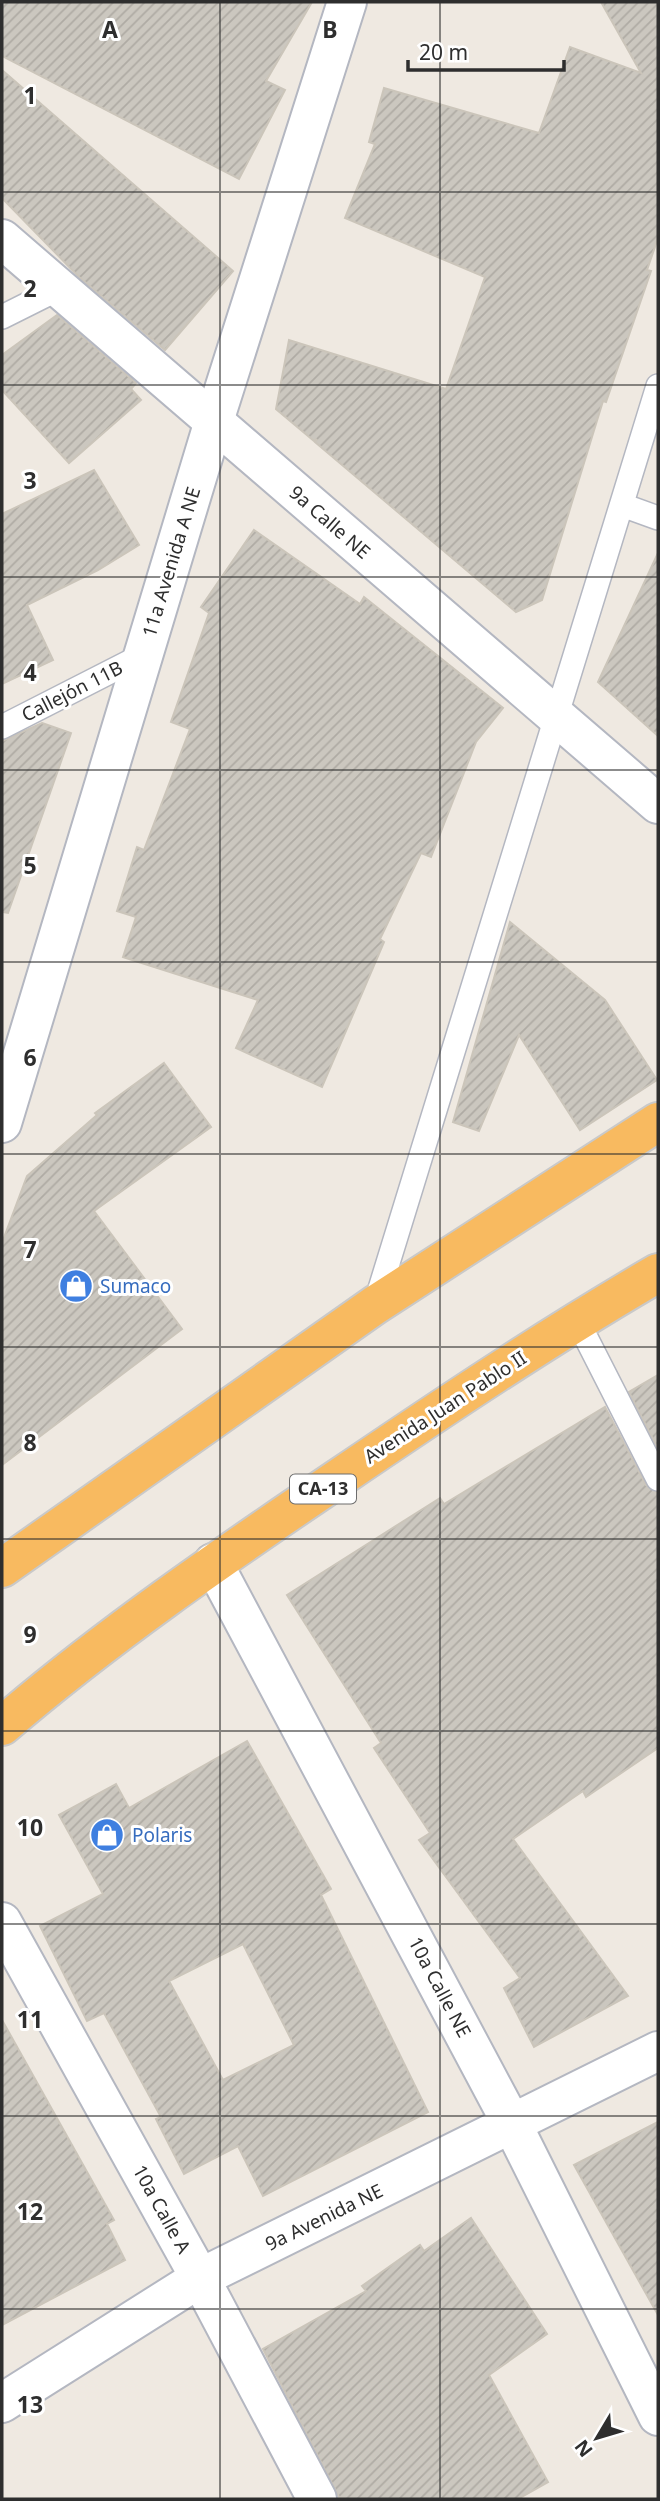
<svg xmlns="http://www.w3.org/2000/svg" width="660" height="2501" viewBox="0 0 660 2501" font-family="'Noto Sans',sans-serif">
<defs>
<pattern id="building-hatch" width="6" height="6" patternUnits="userSpaceOnUse" patternTransform="scale(1.75)"><rect width="6" height="6" fill="#cbc7bf"/><path d="M-1 1l2-2M0 6l6-6M5 7l2-2" fill="none" stroke="#afaba4"/></pattern>
</defs>
<rect width="100%" height="100%" fill="#efe9e1"/>
<g fill="url(#building-hatch)" stroke="#cbc5ba" stroke-width="2" fill-rule="evenodd">
<polygon points="2,2 312,2 266,81 285,90 239,179 2,56"/>
<polygon points="601,2 658,2 658,238 647,270 651,271 606,402 603,401 542,600 516,612 315,442 317,439 314,441 276,409 289,340 446,389 485,277 345,218 375,144 369,142 384,88 539,133 570,47 641,73"/>
<polygon points="2,70 233,271 165,350 79,277 2,198"/>
<polygon points="57,315 136,383 131,389 141,400 69,463 2,390 2,355"/>
<polygon points="94,470 139,545 98,570 27,605 53,660 2,684 2,514"/>
<polygon points="254,530 360,604 364,597 503,708 476,742 431,857 421,853 380,939 384,942 322,1087 236,1048 258,1000 123,957 136,917 117,911 137,847 144,850 190,729 171,722 209,613 201,607"/>
<polygon points="658,553 658,736 598,682"/>
<polygon points="42,723 71,733 8,913 2,912 2,741"/>
<polygon points="510,922 605,1000 657,1080 580,1130 519,1035 479,1131 453,1122"/>
<polygon points="164,1063 211,1127 94,1211 182,1329 2,1465 2,1243 27,1176 97,1115 95,1113"/>
<polygon points="658,1375 658,1449 629,1392"/>
<polygon points="605,1407 646,1485 658,1493 658,1748 586,1797 583,1791 513,1839 628,1996 534,2047 504,1988 520,1978 419,1840 430,1833 374,1748 381,1743 287,1595 440,1498 444,1504"/>
<path d="M247 1741 331 1889 321 1895 428 2112 263 2196 238 2146 184 2174 156 2119 161 2117 104 2013 87 2021 40 1926 103 1894 59 1815 116 1784 129 1808ZM243 1944 294 2045 223 2080 169 1981Z"/>
<polygon points="2,2020 114,2220 107,2224 125,2260 2,2325"/>
<polygon points="658,2122 658,2315 574,2165"/>
<polygon points="471,2218 547,2334 489,2375 548,2482 518,2499 340,2499 263,2349 366,2291 362,2286 420,2245 424,2251"/>
</g>
<g fill="none" stroke-linecap="round" stroke-linejoin="round">
<g stroke="#b4b7c1" stroke-width="26">
<g id="service">
<polyline points="2,317 60,288"/>
<polyline points="622,505 658,518"/>
<polyline points="2,727 143,655"/>
<polyline points="375,1305 658,386"/>
<polyline points="577,1320 658,1479"/>
</g>
</g>
<g stroke="#b4b7c1" stroke-width="42">
<g id="minor">
<polyline points="2,239 658,804"/>
<polyline points="2,1123 214,421 347,2"/>
<polyline points="213,1563 513,2126 658,2416"/>
<polyline points="2,1922 200,2278 317,2499"/>
<polyline points="2,2403 200,2278 658,2051"/>
</g>
</g>
<g stroke="#c9c9c9" stroke-width="42">
<g id="trunk">
<polyline points="2,1568 375,1305 658,1122"/>
<path d="M2 1726C107 1636 222 1557 336 1480 442 1408 548 1337 658 1273"/>
</g>
</g>
<use href="#service" stroke="#fff" stroke-width="23"/>
<use href="#minor" stroke="#fff" stroke-width="38"/>
<use href="#trunk" stroke="#f8ba60" stroke-width="38"/>
</g>
<path fill="none" stroke="#2e2e2e" stroke-width="2" stroke-opacity="0.55" d="M220 2V2499M440 2V2499M2 192H658M2 385H658M2 577H658M2 770H658M2 962H658M2 1154H658M2 1347H658M2 1539H658M2 1731H658M2 1924H658M2 2116H658M2 2309H658"/>
<defs>
<g id="shop-disc" transform="scale(1.75)"><circle r="9.5" fill="#3f7fe0" stroke="#fff"/><path d="M-5-2.5h2.3a2.7 3.5 0 0 1 5.4 0H5L5.5 6h-11ZM-1.5-2.5h3a1.5 2.3 0 0 0-3 0Z" fill="#fff"/></g>
</defs>
<g fill-rule="evenodd">
<use href="#shop-disc" x="76" y="1286"/>
<use href="#shop-disc" x="107" y="1835"/>
</g>
<g text-anchor="middle" stroke-width="6" stroke-linejoin="round" paint-order="stroke">
<rect fill="#fff" stroke="#6d6d6d" stroke-width="2" x="290" y="1474.5" width="66" height="29" rx="5"/>
<g font-size="18" font-weight="bold" fill="#2e2e2e">
<text x="323" y="1495">CA-13</text>
</g>
<g font-size="19" fill="#2e2e2e" stroke="#fff">
<text transform="translate(330 522) rotate(41)" y="7">9a Calle NE</text>
<text transform="translate(171 562) rotate(-73)" y="7">11a Avenida A NE</text>
<text transform="translate(72 691) rotate(-27)" y="7">Callejón 11B</text>
<text transform="translate(445 1407) rotate(-33)" y="7">Avenida Juan Pablo II</text>
<text transform="translate(440 1987) rotate(62)" y="7">10a Calle NE</text>
<text transform="translate(162 2209) rotate(61)" y="7">10a Calle A</text>
<text transform="translate(324 2217) rotate(-26)" y="7">9a Avenida NE</text>
</g>
<g font-size="19" fill="#366cbe" stroke="#fff" text-anchor="start">
<text x="100" y="1293">Sumaco</text>
<text x="132" y="1842">Polaris</text>
</g>
</g>
<g font-size="23" text-anchor="middle" font-weight="bold" fill="#2e2e2e" stroke="#fff" stroke-width="6" stroke-linejoin="round" paint-order="stroke">
<text x="110" y="38">A</text>
<text x="330" y="38">B</text>
<text x="30" y="104">1</text>
<text x="30" y="297">2</text>
<text x="30" y="489">3</text>
<text x="30" y="681">4</text>
<text x="30" y="874">5</text>
<text x="30" y="1066">6</text>
<text x="30" y="1258">7</text>
<text x="30" y="1451">8</text>
<text x="30" y="1643">9</text>
<text x="30" y="1836">10</text>
<text x="30" y="2028">11</text>
<text x="30" y="2220">12</text>
<text x="30" y="2413">13</text>
</g>
<rect width="660" height="2501" fill="none" stroke="#2e2e2e" stroke-width="7"/>
<g transform="translate(597 2438) rotate(232)" stroke="#ffffff" stroke-width="5" paint-order="stroke">
<path d="M0-5L12 26L0 18L-12 26Z" fill="#2e2e2e"/>
<text y="-10" font-size="19" font-weight="bold" text-anchor="middle" fill="#2e2e2e">N</text>
</g>
<path d="M408 60v10h156v-10" fill="none" stroke="#2e2e2e" stroke-width="3.5"/>
<text x="419" y="60" font-size="21" fill="#2e2e2e" stroke="#ffffff" stroke-width="5" paint-order="stroke">20 m</text>
</svg>
